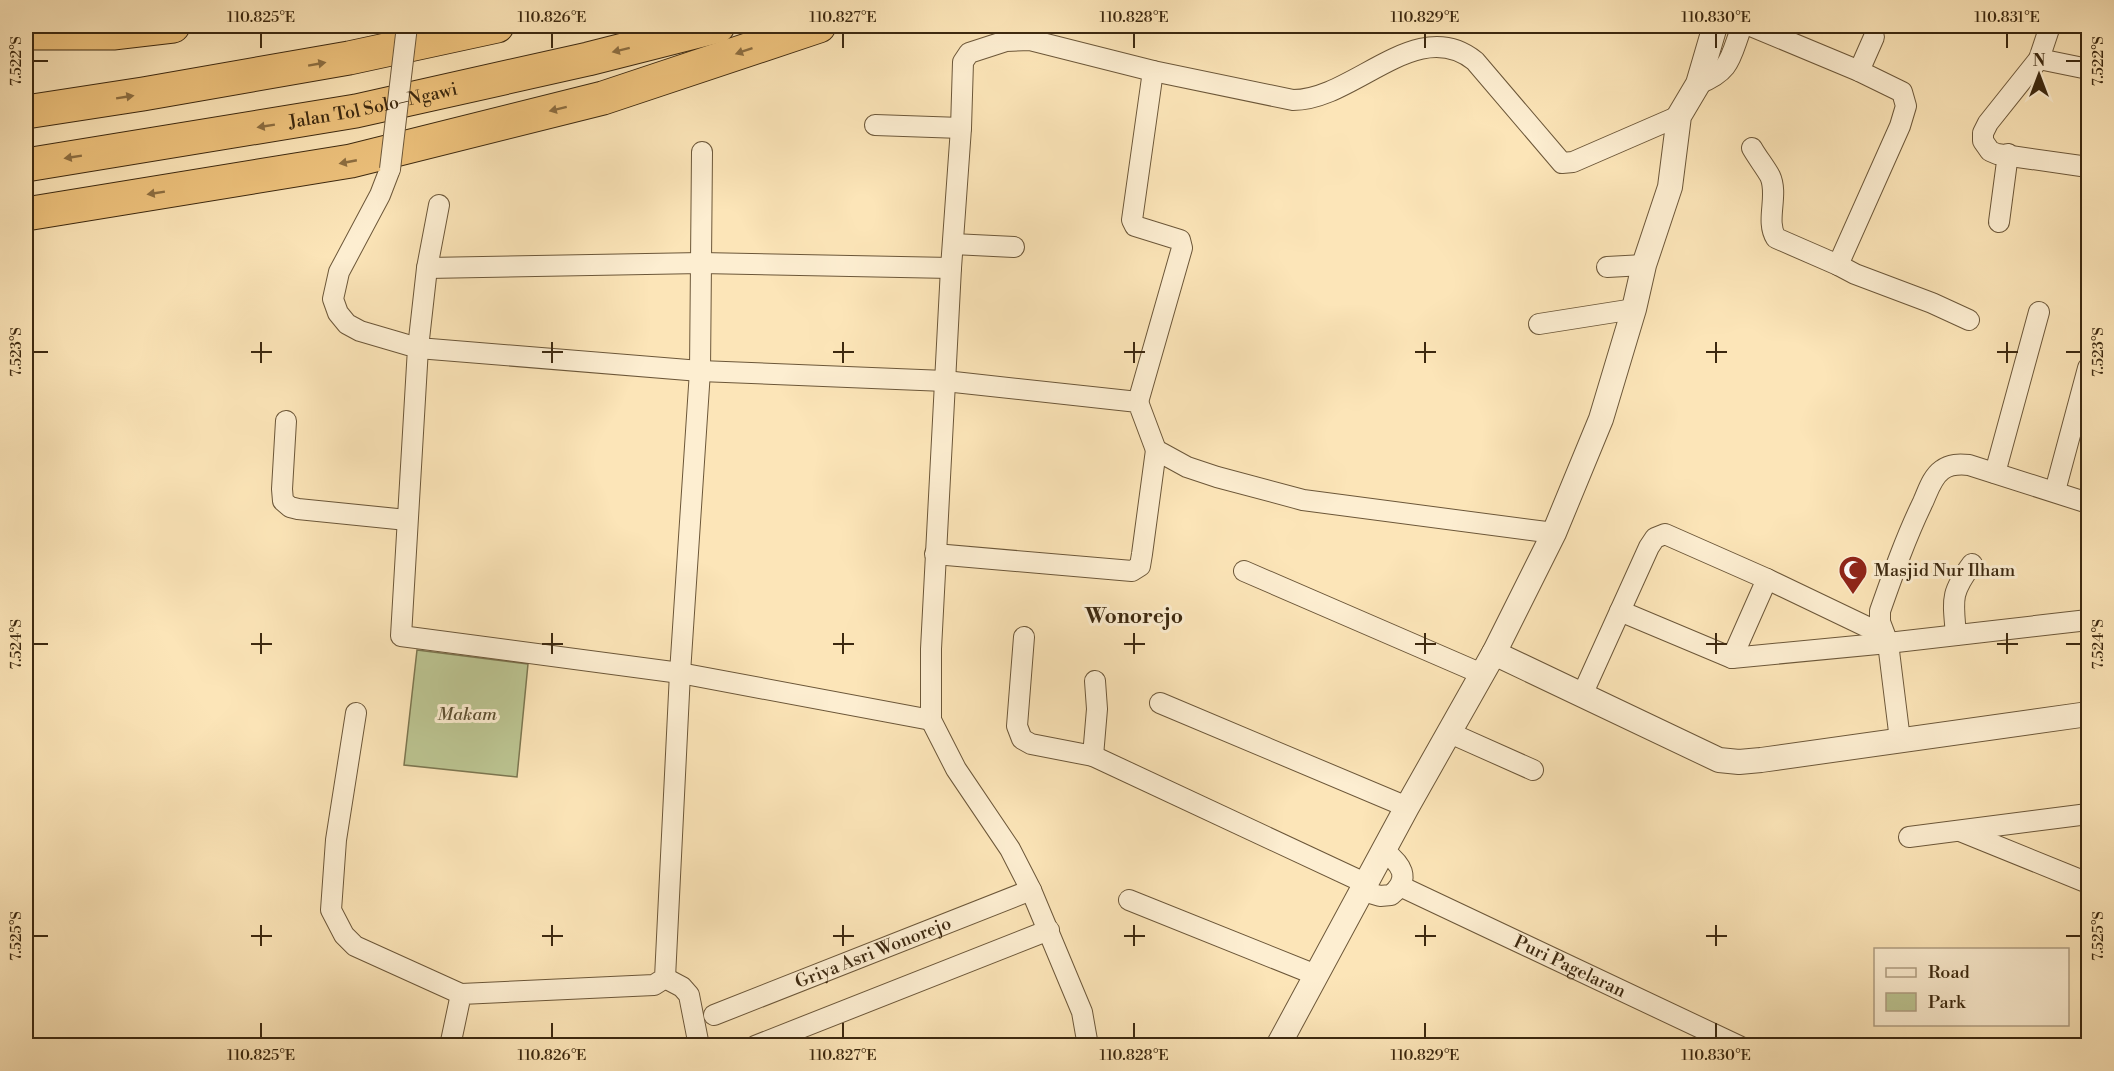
<svg xmlns="http://www.w3.org/2000/svg" width="2114" height="1071" viewBox="0 0 2114 1071" font-family="'Libre Bodoni',serif">
<rect width="100%" height="100%" fill="#fce5b8"/>
<filter id="stains"><feTurbulence type="fractalNoise" baseFrequency=".00333" numOctaves="4"/><feColorMatrix values="0 0 0 0 .2 0 0 0 0 .09 0 0 0 0 .02 0 0 0 .5 -.17"/></filter>
<radialGradient id="worn" r=".72"><stop offset=".6" stop-color="#630" stop-opacity="0"/><stop offset="1" stop-color="#630" stop-opacity=".3"/></radialGradient>
<polygon fill="#bcc592" stroke="#7c7650" stroke-width="1.5" points="417,650 528,664 517,777 404,765"/>
<g fill="none" stroke-linecap="round" stroke-linejoin="round">
<g stroke="#6c5739" stroke-width="22">
<g id="minor">
<polyline points="1751,26 1859,71 1902,92 1906,106 1900,126 1838,265 1855,274 1932,303 1969,320"/>
<polyline points="2050,26 2039,59 1988,123 1983,133 1983,141 1990,151 1997,154 2088,167"/>
<polyline points="2039,59 2088,69"/>
<polyline points="1859,71 1874,37"/>
<path d="M1698 84C1732 71 1730 57 1742 26"/>
<polyline points="875,125 961,128"/>
<path d="M1752 148C1757 157 1765 167 1770 176 1779 195 1765 221 1776 238L1838 265"/>
<polyline points="390,169 380,195 339,272 333,299 338,313 347,324 360,331 418,348 401,636 680,673 931,720"/>
<polyline points="439,205 427,268 418,348 700,371 945,381 1138,402 1156,450 1187,467 1217,477 1303,500 1554,533"/>
<polyline points="1999,222 2008,154"/>
<polyline points="953,244 1014,247"/>
<polyline points="1607,267 1644,265"/>
<polyline points="427,268 701,263 951,268"/>
<polyline points="1539,324 1634,309"/>
<polyline points="1138,402 1182,248 1180,240 1135,226 1132,220 1153,71"/>
<polyline points="286,421 282,489 283,501 290,507 298,509 407,520"/>
<polyline points="1995,473 2039,312"/>
<polyline points="2055,491 2088,368"/>
<polyline points="935,554 1132,571 1140,566 1142,554 1156,450"/>
<polyline points="1244,571 1482,674"/>
<polyline points="1767,579 1884,635"/>
<polyline points="1620,611 1732,658 1888,643 2088,620"/>
<path d="M1956 635C1953 599 1950 594 1972 564"/>
<polyline points="1024,637 1017,726 1022,739 1031,744 1093,756 1097,709 1095,681"/>
<polyline points="1582,695 1649,547 1655,538 1665,534 1767,579 1732,658"/>
<polyline points="1160,703 1407,807"/>
<polyline points="356,713 336,840 331,910 344,935 355,946 461,994"/>
<polyline points="1450,733 1533,770"/>
<path d="M1900 740 1888 643 1880 622V611C1893 574 1906 537 1923 502 1928 491 1932 477 1942 470 1950 464 1959 464 1969 465L2088 503"/>
<polyline points="1093,756 1367,884"/>
<polyline points="1960,831 2088,883"/>
<polyline points="1909,837 2088,814"/>
<path id="s1" d="M1400 886 1739 1046"/>
<path d="M1363 891 1380 896 1391 895C1412 878 1401 864 1384 851"/>
<polyline points="1129,900 1316,975"/>
<polyline points="665,978 682,987 689,995 699,1046"/>
<path id="s2" d="M714 1015 1031 890"/>
<polyline points="450,1046 461,994 654,985 665,978 680,673 700,371 702,152"/>
<polyline points="755,1046 1049,930"/>
<path d="M1088 1046 1082 1012 1031 890 1010 849 956 769 931 720V649L951 268 961 128 963 62 969 53 1006 41 1030 40 1153 71 1293 100C1354 100 1417 14 1475 61L1562 163 1573 162 1679 116"/>
</g>
</g>
<g stroke="#6c5739" stroke-width="26">
<g id="tertiary">
<polyline points="1494,653 1719,760 1739,762 1761,760 2088,714"/>
<polyline points="1278,1046 1407,807 1494,653 1554,533 1601,419 1634,309 1644,265 1670,187 1679,116 1698,84 1715,26"/>
</g>
</g>
<g stroke="#3c280f" stroke-width="35">
<g id="motorway">
<polyline points="26,33 113,33 173,26"/>
<polyline points="26,112 143,94 349,58 497,26"/>
<path id="s3" d="M26 165 356 111 588 59 718 26"/>
<polyline points="26,214 351,161 603,98 819,26"/>
</g>
</g>
<use href="#minor" stroke="#fdeed1" stroke-width="20"/>
<use href="#tertiary" stroke="#fdeed1" stroke-width="24"/>
<use href="#motorway" stroke="#eec27c" stroke-width="33"/>
<g stroke="#6c5739" stroke-width="22" stroke-linecap="butt">
<polyline id="minor-bridge" points="390,169 407,26"/>
</g>
<use href="#minor-bridge" stroke="#fdeed1" stroke-width="20"/>
</g>
<defs><path id="oneway-solid" d="M-6-.8H1V-3.2L6.5 0L1 3.2V.8H-6Z" transform="scale(1.5)"/></defs>
<g fill="#8c6d40">
<use href="#oneway-solid" transform="translate(621 50) rotate(166)"/>
<use href="#oneway-solid" transform="translate(744 51) rotate(161)"/>
<use href="#oneway-solid" transform="translate(317 64) rotate(-10)"/>
<use href="#oneway-solid" transform="translate(125 97) rotate(-9)"/>
<use href="#oneway-solid" transform="translate(558 109) rotate(166)"/>
<use href="#oneway-solid" transform="translate(266 126) rotate(171)"/>
<use href="#oneway-solid" transform="translate(73 157) rotate(171)"/>
<use href="#oneway-solid" transform="translate(348 162) rotate(169)"/>
<use href="#oneway-solid" transform="translate(156 193) rotate(171)"/>
</g>
<path fill="none" stroke="#3c280f" stroke-width="2" d="M261 33V48M552 33V48M843 33V48M1134 33V48M1425 33V48M1716 33V48M2007 33V48M33 61H48M2066 61H2081M261 342V363M552 342V363M843 342V363M1134 342V363M1425 342V363M1716 342V363M2007 342V363M33 352H48M251 352H272M542 352H563M833 352H854M1124 352H1145M1415 352H1436M1706 352H1727M1997 352H2018M2066 352H2081M261 633V654M552 633V654M843 633V654M1134 633V654M1425 633V654M1716 633V654M2007 633V654M33 644H48M251 644H272M542 644H563M833 644H854M1124 644H1145M1415 644H1436M1706 644H1727M1997 644H2018M2066 644H2081M261 925V946M552 925V946M843 925V946M1134 925V946M1425 925V946M1716 925V946M33 936H48M251 936H272M542 936H563M833 936H854M1124 936H1145M1415 936H1436M1706 936H1727M2066 936H2081M261 1023V1038M552 1023V1038M843 1023V1038M1134 1023V1038M1425 1023V1038M1716 1023V1038"/>
<defs>
<g id="mosque-pin" transform="scale(1.5)"><path d="M0 17L-7.5 6A9.5 9.5 0 1 1 7.5 6Z" fill="#8f2418" stroke="#fdeed1"/><path d="M3.5-4.9A6 6 0 1 0 3.5 4.9A5 5 0 1 1 3.5-4.9Z" fill="#fff"/></g>
</defs>
<g fill-rule="evenodd">
<use href="#mosque-pin" x="1853" y="570"/>
</g>
<g text-anchor="middle" stroke-width="6" stroke-linejoin="round" paint-order="stroke">
<g font-size="18" fill="#3c280f" stroke="#fdeed1">
<text dy="6" stroke="none"><textPath href="#s3" startOffset="352">Jalan Tol Solo–Ngawi</textPath></text>
<text dy="6" stroke="none"><textPath href="#s2" startOffset="171">Griya Asri Wonorejo</textPath></text>
<text dy="6" stroke="none"><textPath href="#s1" startOffset="188">Puri Pagelaran</textPath></text>
</g>
<g font-size="18" fill="#3c280f" stroke="#fdeed1" text-anchor="start">
<text x="1874" y="576">Masjid Nur Ilham</text>
</g>
<g font-size="18" font-style="italic" fill="#5c4f30" stroke="#fdeed1">
<text x="467" y="720">Makam</text>
</g>
<g font-size="21" font-weight="bold" fill="#3c280f" stroke="#fdeed1">
<text x="1134" y="623">Wonorejo</text>
</g>
</g>
<rect width="2114" height="1071" fill="none" stroke="#fce5b8" stroke-width="66"/>
<rect x="1874" y="948" width="195" height="78" fill="#fdeed1" stroke="#b09f83" stroke-width="1.5"/>
<rect x="1886" y="968" width="30" height="9" fill="#fdeed1" stroke="#b09f83" stroke-width="1.5"/>
<text x="1928" y="978" font-size="18" fill="#3c280f">Road</text>
<rect x="1886" y="993" width="30" height="18" fill="#bcc592" stroke="#b09f83" stroke-width="1.5"/>
<text x="1928" y="1008" font-size="18" fill="#3c280f">Park</text>
<g transform="translate(2039 75)" stroke="#fdeed1" stroke-width="4.5" paint-order="stroke">
<path d="M0-4.5L10 22L0 15L-10 22Z" fill="#3c280f"/>
<text y="-9" font-size="16" font-weight="bold" text-anchor="middle" fill="#3c280f">N</text>
</g>
<rect x="33" y="33" width="2048" height="1005" fill="none" stroke="#3c280f" stroke-width="2"/>
<g font-size="15" text-anchor="middle" fill="#3c280f">
<text x="261" y="22">110.825°E</text>
<text x="552" y="22">110.826°E</text>
<text x="843" y="22">110.827°E</text>
<text x="1134" y="22">110.828°E</text>
<text x="1425" y="22">110.829°E</text>
<text x="1716" y="22">110.830°E</text>
<text x="2007" y="22">110.831°E</text>
<text transform="translate(16 61) rotate(-90)" y="5">7.522°S</text>
<text transform="translate(2098 61) rotate(-90)" y="5">7.522°S</text>
<text transform="translate(16 352) rotate(-90)" y="5">7.523°S</text>
<text transform="translate(2098 352) rotate(-90)" y="5">7.523°S</text>
<text transform="translate(16 644) rotate(-90)" y="5">7.524°S</text>
<text transform="translate(2098 644) rotate(-90)" y="5">7.524°S</text>
<text transform="translate(16 936) rotate(-90)" y="5">7.525°S</text>
<text transform="translate(2098 936) rotate(-90)" y="5">7.525°S</text>
<text x="261" y="1060">110.825°E</text>
<text x="552" y="1060">110.826°E</text>
<text x="843" y="1060">110.827°E</text>
<text x="1134" y="1060">110.828°E</text>
<text x="1425" y="1060">110.829°E</text>
<text x="1716" y="1060">110.830°E</text>
</g>
<rect width="100%" height="100%" filter="url(#stains)"/>
<rect width="100%" height="100%" fill="url(#worn)"/>
</svg>
